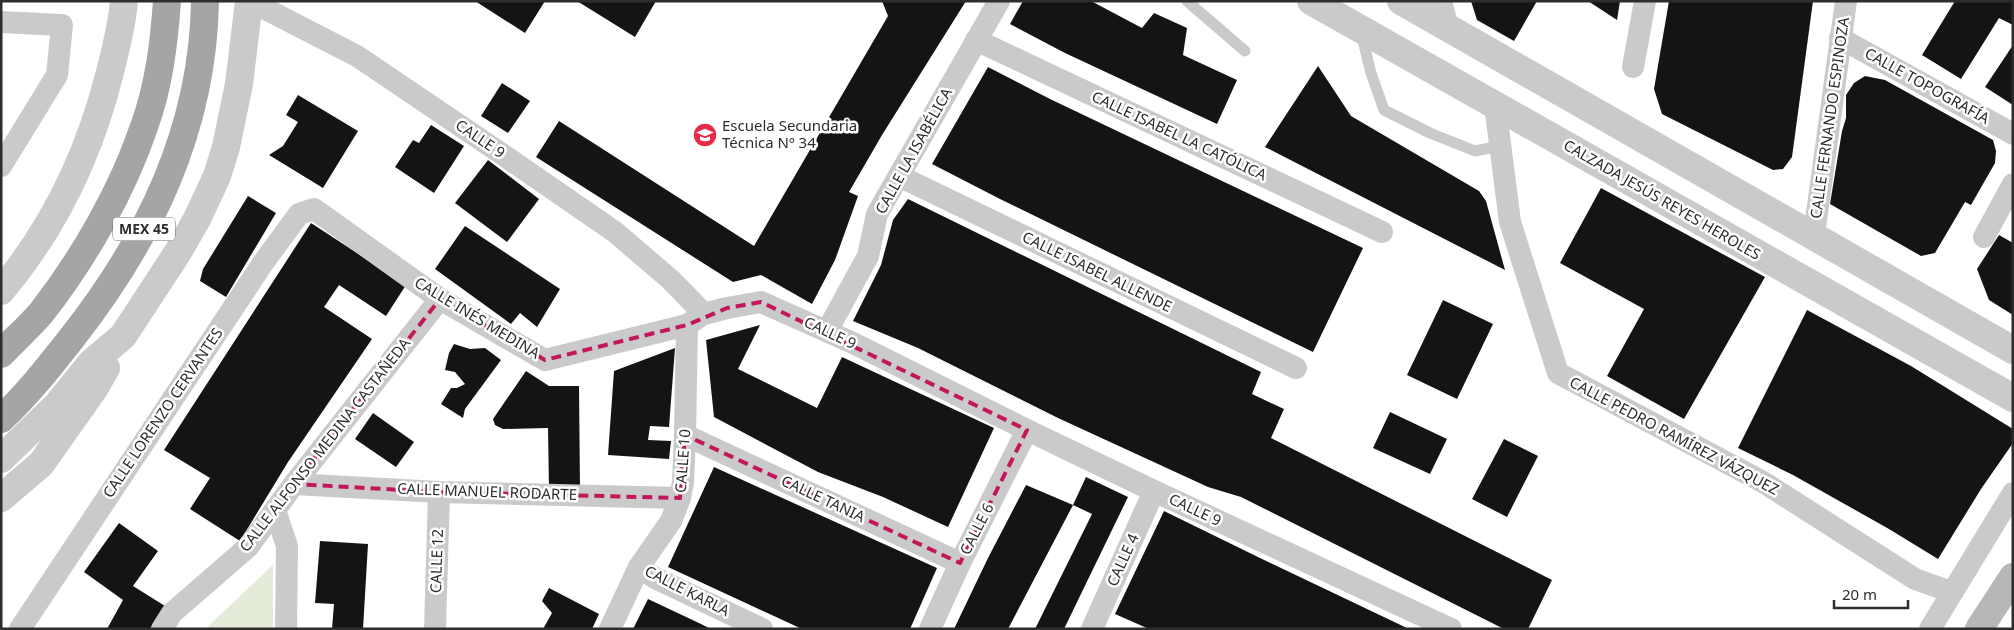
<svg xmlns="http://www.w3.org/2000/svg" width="2014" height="630" viewBox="0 0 2014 630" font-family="'Noto Sans',sans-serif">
<rect width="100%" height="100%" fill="#fff"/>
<polygon fill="#e4ebd9" points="273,565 273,629 205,629"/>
<g fill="#141414">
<polygon points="475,1 545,1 525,33"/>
<polygon points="577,1 656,1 635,37"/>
<polygon points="882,1 966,1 882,135 849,192 858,196 835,260 812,304 761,275 733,282 536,157 559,121 754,246 888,16"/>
<polygon points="1023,1 1091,1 1142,28 1154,13 1187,28 1183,55 1237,80 1217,124 1065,53 1010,24"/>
<polygon points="1471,1 1537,1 1514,41 1477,20"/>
<polygon points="1588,1 1620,1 1617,20"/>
<polygon points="1669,1 1813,1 1792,157 1783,169 1773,170 1662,114 1654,89"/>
<polygon points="1955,1 2013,1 2013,25 1999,18 1961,79 1922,55"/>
<polygon points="2013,45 2013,105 1985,87"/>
<polygon points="1318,66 1351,116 1479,191 1486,201 1505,270 1265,147"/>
<polygon points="988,67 1050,99 1363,248 1313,352 1000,199 932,164"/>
<polygon points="1865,76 1885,80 1993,140 1996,151 1995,163 1971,205 1965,202 1935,253 1921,256 1830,204 1842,131 1846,118 1846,95 1854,83"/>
<polygon points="502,83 530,101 508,133 481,116"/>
<polygon points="298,95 358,131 323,188 269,155 283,146 298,122 286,115"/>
<polygon points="431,125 464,146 434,193 395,167 413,140 419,143"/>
<polygon points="488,160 539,199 507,242 455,203"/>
<polygon points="1601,188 1765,277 1684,419 1607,376 1644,309 1560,263"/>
<polygon points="248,196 276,213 226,297 200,281 203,269"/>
<polygon points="908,199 1261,372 1252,394 1284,409 1271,438 1552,580 1528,629 1504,629 1241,497 1208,487 1058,418 918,348 853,321 881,265 893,220"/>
<polygon points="311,223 406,285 386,316 339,285 324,307 372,339 288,462 240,541 190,509 210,478 164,450"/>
<polygon points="465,226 560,289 537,327 520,313 511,324 435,269"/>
<polygon points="1999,235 2013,243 2013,315 1989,300 1977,269"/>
<polygon points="1443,300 1493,324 1457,399 1407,375"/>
<polygon points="1807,310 1911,366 2013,429 2013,443 1981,489 1938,559 1889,529 1793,475 1738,448"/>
<polygon points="760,325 738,369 817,408 842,357 994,428 948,527 883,497 818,472 714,417 706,340"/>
<polygon points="454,344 470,349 485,348 501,360 465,409 463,418 441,404 451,388 457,388 465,384 455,372 445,370 449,353"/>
<polygon points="675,348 669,427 650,426 648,440 671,441 669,459 608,455 614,371"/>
<polygon points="526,371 549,386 579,386 580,489 549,490 548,428 503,429 495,425 493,419"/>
<polygon points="1390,412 1447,439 1430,474 1373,448"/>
<polygon points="373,413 414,442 396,467 355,439"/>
<polygon points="1504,439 1538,456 1507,517 1472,499"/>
<polygon points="714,467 937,568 910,629 802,629 668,567"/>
<polygon points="1086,477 1128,497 1064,629 1035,629 1092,514 1073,505"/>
<polygon points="1026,485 1073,505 1008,629 954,629 988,558"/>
<polygon points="1164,511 1260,558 1409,629 1149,629 1115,614"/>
<polygon points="119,523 158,551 133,586 165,606 150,629 107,629 123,600 84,572"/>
<polygon points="320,541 368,544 363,629 332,629 334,604 315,603"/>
<polygon points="549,588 599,614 592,629 543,629 552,613 542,601"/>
<polygon points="648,599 701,624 711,629 633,629"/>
</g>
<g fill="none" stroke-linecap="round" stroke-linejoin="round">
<g stroke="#cacaca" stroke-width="11">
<polyline points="1187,1 1245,51"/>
<polyline points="1361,33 1371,73 1384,110 1430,133 1475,151 1500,146"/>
</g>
<g stroke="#cacaca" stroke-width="22">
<polyline points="250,1 357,56 499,152 615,232 671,280 704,314 727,308 761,302 853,343 1027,430 1154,491 1451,629"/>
<polyline points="1441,1 1448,28"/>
<polyline points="1,22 62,25 57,75 1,166"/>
<polyline points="1840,38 2013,134"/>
<polyline points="976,40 1382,232"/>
<polyline points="1633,67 1645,1"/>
<polyline points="1495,105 1510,222 1558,373 1763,482 1915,579 1951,592"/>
<polyline points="899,176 1296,368"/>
<polyline points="1814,235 1846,1"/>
<polyline points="1984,237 2013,184"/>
<polyline points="827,331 868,256 877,214 999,1"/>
<polyline points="685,435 960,563"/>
<polyline points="294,484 439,492 680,498"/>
<polyline points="275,510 287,546 286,629"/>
<polyline points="639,567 655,578 762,629"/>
<polyline points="20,629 263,263 299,214 314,209 440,299 545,360 687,325"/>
<polyline points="162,629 172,613 248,547 294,484 440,299"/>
<polyline points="435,629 439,492"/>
<polyline points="610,629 639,567 671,521 680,498 683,482 685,435 687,325 699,317"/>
<polyline points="930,629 960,563 1027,430"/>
<polyline points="1092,629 1154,491"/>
<polyline points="1930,629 2013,493"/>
</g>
<g stroke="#cacaca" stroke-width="28">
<polyline points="1311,1 2013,398"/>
<polyline points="1401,1 2013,350"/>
<path d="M1 291C55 227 90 152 110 72 116 48 122 26 124 1"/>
<polyline points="1,459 57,405 91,363 123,336 178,252 197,219 217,176 226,147 239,84 249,1"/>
<polyline points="1,498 41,464 94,389 106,368"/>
</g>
<polyline stroke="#b7b7b7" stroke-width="28" points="1979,629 2013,577"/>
<g stroke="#a5a5a5" stroke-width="28">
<path d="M1 354C14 340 29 327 41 313 84 258 123 190 145 124 159 85 164 43 167 1"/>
<path d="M1 419C27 395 49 367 71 339 149 240 203 130 205 1"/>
</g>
</g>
<path fill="none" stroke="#c2185b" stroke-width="4" stroke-dasharray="10 6" stroke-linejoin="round" d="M440 299 545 360 687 325 727 308 761 302 1027 430 960 563 685 435 680 498 439 492 294 484Z"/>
<defs>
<g id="school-disc" transform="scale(1.25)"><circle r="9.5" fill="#e72c47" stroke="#fff"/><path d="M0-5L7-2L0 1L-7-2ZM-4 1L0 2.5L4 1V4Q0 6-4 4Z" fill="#fff"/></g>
</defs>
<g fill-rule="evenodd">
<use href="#school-disc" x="705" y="135"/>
</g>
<g text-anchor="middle" stroke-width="5" stroke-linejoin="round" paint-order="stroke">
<rect fill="#fff" stroke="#6c6c6c" stroke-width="1" x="113" y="217.5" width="62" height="23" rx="4"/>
<g font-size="14" font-weight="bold" fill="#2d2d2d">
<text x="144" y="234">MEX 45</text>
</g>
<g font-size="15" fill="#2d2d2d" stroke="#fff">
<text transform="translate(1927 86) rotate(29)" y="5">CALLE TOPOGRAFÍA</text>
<text transform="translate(1830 118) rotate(-82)" y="5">CALLE FERNANDO ESPINOZA</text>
<text transform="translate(1179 136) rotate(25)" y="5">CALLE ISABEL LA CATÓLICA</text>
<text transform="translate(480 139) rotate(34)" y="5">CALLE 9</text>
<text transform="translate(914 151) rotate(-61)" y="5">CALLE LA ISABÉLICA</text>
<text transform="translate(1662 200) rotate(30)" y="5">CALZADA JESÚS REYES HEROLES</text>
<text transform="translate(1097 272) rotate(26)" y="5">CALLE ISABEL ALLENDE</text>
<text transform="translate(477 318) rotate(31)" y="5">CALLE INÉS MEDINA</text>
<text transform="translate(830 333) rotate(25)" y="5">CALLE 9</text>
<text transform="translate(163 413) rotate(-56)" y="5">CALLE LORENZO CERVANTES</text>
<text transform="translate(1674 436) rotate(28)" y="5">CALLE PEDRO RAMÍREZ VÁZQUEZ</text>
<text transform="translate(325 445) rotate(-52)" y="5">CALLE ALFONSO MEDINA CASTAÑEDA</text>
<text transform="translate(683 461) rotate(-86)" y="5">CALLE 10</text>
<text transform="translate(487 492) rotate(2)" y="5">CALLE MANUEL RODARTE</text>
<text transform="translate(823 499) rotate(25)" y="5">CALLE TANIA</text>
<text transform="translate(1195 510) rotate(25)" y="5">CALLE 9</text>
<text transform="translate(977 529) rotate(-63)" y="5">CALLE 6</text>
<text transform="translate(1123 560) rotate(-66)" y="5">CALLE 4</text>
<text transform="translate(437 561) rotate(-88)" y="5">CALLE 12</text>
<text transform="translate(687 591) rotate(27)" y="5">CALLE KARLA</text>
</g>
<g font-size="15" fill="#2d2d2d" stroke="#fff" text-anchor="start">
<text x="722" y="131">Escuela Secundaria<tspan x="722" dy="17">Técnica Nº 34</tspan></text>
</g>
</g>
<rect width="2014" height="630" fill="none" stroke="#2d2d2d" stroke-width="5"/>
<path d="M1834 600v8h74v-8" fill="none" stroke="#2d2d2d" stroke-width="2.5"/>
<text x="1842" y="600" font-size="15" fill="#2d2d2d" stroke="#ffffff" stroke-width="4" paint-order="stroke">20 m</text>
</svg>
